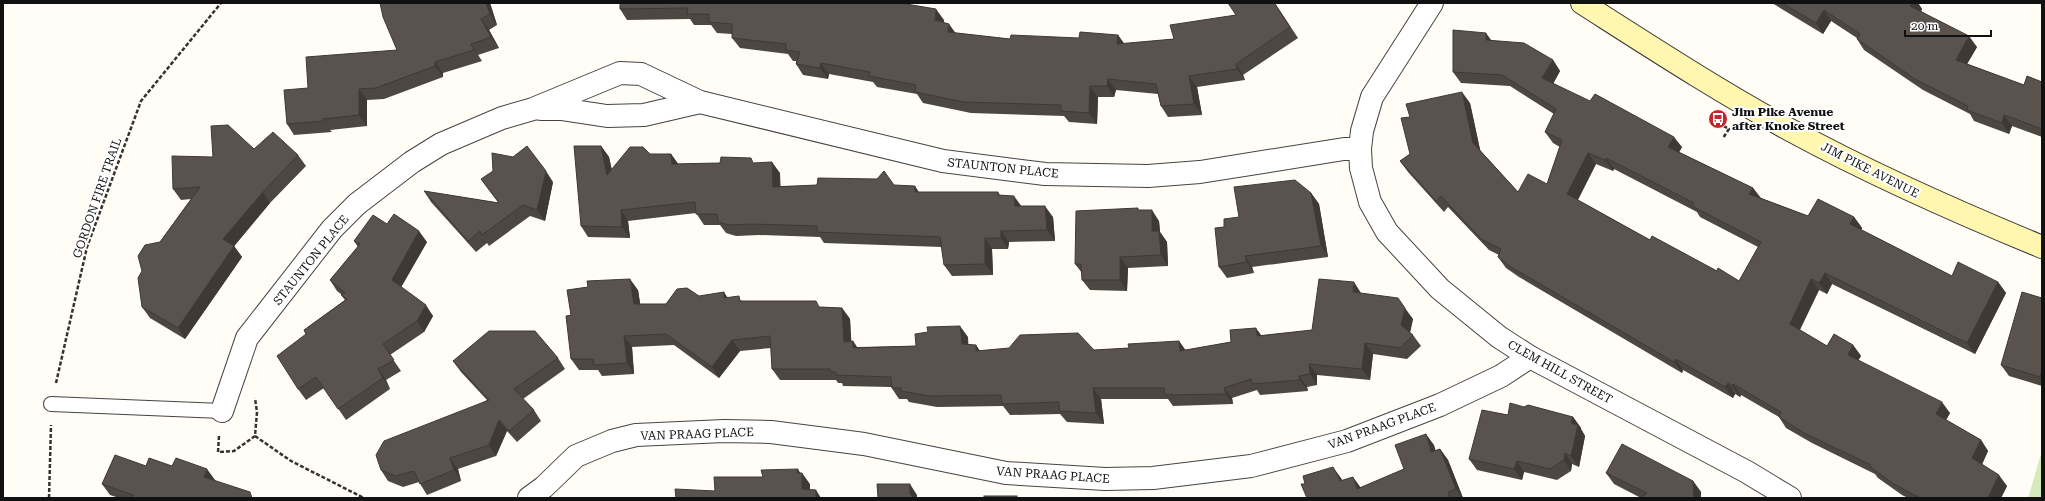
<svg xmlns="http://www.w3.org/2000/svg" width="2045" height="501" viewBox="0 0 2045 501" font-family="'Roboto Serif',serif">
<rect width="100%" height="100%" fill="#fffdf5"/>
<polygon fill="#d5ebbd" points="2042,451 2042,498 2028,498"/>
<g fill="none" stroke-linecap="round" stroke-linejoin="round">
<g stroke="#444" stroke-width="16">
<polyline id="lane" points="51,404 222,411"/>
</g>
<g stroke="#444" stroke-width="24">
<g id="street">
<polyline points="1432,3 1372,97 1362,131 1360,149 1361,168 1370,202 1387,232 1440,289 1499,337 1530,357 1747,472 1790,498"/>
<polyline points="541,109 561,109 607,116 644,115 700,102"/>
<polyline points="222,411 247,338 332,229 357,204 412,162 441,144 502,118 533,109 620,73 641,74 700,102 943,161 1045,174 1148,176 1200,172 1344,149 1360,149"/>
<polyline points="529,498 544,487 576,456 612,441 636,435 724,431 771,432 864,444 1006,473 1105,479 1153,478 1251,466 1347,441 1440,405 1501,376 1530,357"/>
</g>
</g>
<g stroke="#333" stroke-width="24">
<path id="secondary" d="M1582 3C1651 47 1720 92 1792 131 1873 175 1957 212 2042 247"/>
</g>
<g stroke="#333" stroke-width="2.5" stroke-dasharray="4 2" stroke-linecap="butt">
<polyline points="1713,120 1729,129 1723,138"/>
<polyline points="56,383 87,247 141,101 221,3"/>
<polyline points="219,436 218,452 234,451 255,436 257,412 255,398"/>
<polyline points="255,436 291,461 364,498"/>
<polyline points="49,498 51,425"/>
</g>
<use href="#lane" stroke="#fff" stroke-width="14"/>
<use href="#street" stroke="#fff" stroke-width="22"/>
<use href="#secondary" stroke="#fff6b0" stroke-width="22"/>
</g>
<g fill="#4d4742" fill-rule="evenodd">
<polygon points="380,3 490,3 497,25 489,30 499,48 478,55 482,61 443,73 443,77 384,99 367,100 367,126 330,130 332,132 294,135 287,124 308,88 397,50"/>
<polygon points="620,3 944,20 943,23 956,33 1010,39 1079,38 1118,35 1124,44 1174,39 1236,15 1275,3 1298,38 1243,75 1245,80 1197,87 1202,115 1168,117 1161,106 1158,94 1116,90 1114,97 1098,97 1097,124 1069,122 1064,116 971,113 923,103 917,94 877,87 873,82 829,74 828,79 803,75 796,64 796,61 793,61 788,54 740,48 732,38 732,34 717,33 711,25 694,25 690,19 627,20 620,9"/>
<polygon points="1772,3 1918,3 1922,9 1921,11 1977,47 1967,64 2024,85 2042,82 2042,137 2012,126 2009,134 1974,121 1970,114 1923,90 1864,50 1857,39 1857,38 1831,21 1823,34"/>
<path d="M1491 40 1553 60 1560 71 1553 84 1682 147 1679 152 1753 188 1761 198 1808 216 1854 217 1862 228 1861 230 1952 276 1998 282 2006 293 1975 354 1832 284 1827 294 1819 290 1800 330 1827 346 1853 345 1861 356 1858 360 1950 413 1946 420 1981 440 1988 451 1982 464 2007 486 2001 498H1908L1902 495 1878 478 1875 474 1812 443 1786 428 1779 417 1741 395 1740 397 1735 394 1733 398 1683 370 1682 373 1519 277 1506 268 1498 257 1499 255 1489 250 1448 207 1444 212 1408 172 1400 161 1410 154V117L1470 103 1480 150 1518 192 1547 184 1560 147 1553 143 1545 132 1554 114 1510 86 1461 83 1453 72ZM1596 164 1613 171 1614 169 1697 212 1700 217 1758 247 1739 281 1717 271 1650 240 1578 200Z"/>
<polygon points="601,146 609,157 612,170 671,154 678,164 754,163 780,173 780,186 894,185 919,192 998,192 1000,195 1021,206 1053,217 1055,241 1009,242 1008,249 992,249 993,275 952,276 944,265 942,247 824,243 820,237 759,235 736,236 726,233 720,225 704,225 696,213 628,221 630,238 588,237 581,226"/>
<polygon points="254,149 298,155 306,166 270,203 234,246 242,257 185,339 150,318 142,307 160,242 191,199 181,200 173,189"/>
<polygon points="481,179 553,182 545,221 530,216 489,246 487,243 476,252 431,202 424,191 499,203"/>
<polygon points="1311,193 1319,204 1328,257 1252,267 1254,273 1227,278 1219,267 1239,217"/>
<polygon points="1140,210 1159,221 1160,232 1167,242 1168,266 1128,268 1127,291 1090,290 1082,280 1082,273 1075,264"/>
<polygon points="387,224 427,242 401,287 433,316 424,332 390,355 401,371 386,380 390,389 346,420 324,388 306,400 298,389 306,334 304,330 345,300 341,295 342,295 337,291 330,280 358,247 354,241"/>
<polygon points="588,287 638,290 640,304 666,304 699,296 727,298 743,301 821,307 842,308 850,319 851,341 853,341 857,347 916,346 968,337 968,345 976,345 980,351 1094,350 1129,348 1179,341 1185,350 1231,342 1261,336 1312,330 1361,293 1413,319 1410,333 1413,335 1421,346 1407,359 1373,354 1370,380 1317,375 1317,385 1307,387 1308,391 1260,395 1257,390 1232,398 1233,404 1173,406 1168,399 1101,399 1104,424 1067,422 1060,414 1010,415 1003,406 937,407 909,402 907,399 899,399 891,387 843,386 842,383 838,383 836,380 780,380 772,369 771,348 740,351 719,378 674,345 632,347 634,374 602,376 598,370 579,370 571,359 571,315"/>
<polygon points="2042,298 2042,386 2009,376 2001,365"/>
<polygon points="558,358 565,369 523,399 534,410 541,421 517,442 507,431 496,456 458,469 461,481 427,495 419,482 403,487 388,481 381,470 487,400 461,372 453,361"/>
<polygon points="1508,415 1573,417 1581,428 1581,429 1585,436 1579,467 1572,464 1571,471 1557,480 1524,472 1522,480 1477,470 1469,459"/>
<polygon points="1434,445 1435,451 1440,449 1448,460 1463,498 1307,498 1341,478 1342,481 1360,488 1404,469"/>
<polygon points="172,466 215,480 214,481 254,498 119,498 110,495 102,484"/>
<polygon points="1606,473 1693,481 1701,492 1701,498 1641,498 1614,484"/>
</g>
<g fill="#3f3936">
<polygon points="486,3 490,3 497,25 490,14"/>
<polygon points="1912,3 1918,3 1922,9 1918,17 1910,6"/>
<polygon points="936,9 944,20 942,31 935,20"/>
<polygon points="1824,10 1831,21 1823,34 1816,23"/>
<polygon points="481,19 489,30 499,48 491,37"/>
<polygon points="949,24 957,35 948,32"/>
<polygon points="1486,33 1494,44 1486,40"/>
<polygon points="1118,35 1126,46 1117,44"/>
<polygon points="1969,36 1977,47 1963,71 1956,60"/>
<polygon points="471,44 478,55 482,61 474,50"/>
<polygon points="1553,60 1560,71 1550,89 1542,78"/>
<polygon points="435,62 443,73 443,77 435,66"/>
<polygon points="821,63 829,74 828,79 820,68"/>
<polygon points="1236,64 1243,75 1245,80 1237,69"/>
<polygon points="1189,76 1197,87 1202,115 1194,104"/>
<polygon points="1108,79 1116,90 1114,97 1107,86"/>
<polygon points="1090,86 1098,97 1097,124 1089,113"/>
<polygon points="359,89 367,100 367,126 359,115"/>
<polygon points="1462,92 1470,103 1481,154 1473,143"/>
<polygon points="2004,115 2012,126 2009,134 2002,123"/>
<polygon points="1674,137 1682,147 1676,158 1668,147"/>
<polygon points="601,146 609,157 615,186 607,175"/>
<polygon points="1588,153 1596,164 1575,205 1567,194"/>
<polygon points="671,154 679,165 672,164"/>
<polygon points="1606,158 1614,169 1613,171 1605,160"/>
<polygon points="772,162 780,173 781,198 773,187"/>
<polygon points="546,171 553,182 545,221 537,210"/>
<polygon points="915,186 922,197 915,192"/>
<polygon points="1753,188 1761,199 1749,194"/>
<polygon points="263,192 270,203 231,250 223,239"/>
<polygon points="1311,193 1319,204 1328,257 1321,246"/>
<polygon points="1014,196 1022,207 1015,206"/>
<polygon points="1045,206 1053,217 1055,241 1047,230"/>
<polygon points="621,210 628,221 630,238 622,227"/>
<polygon points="1152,210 1159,221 1160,232 1167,242 1168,266 1161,255 1152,231"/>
<polygon points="1854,217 1862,228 1858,235 1850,224"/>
<polygon points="419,231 427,242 399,291 392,280"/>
<polygon points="1001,231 1009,242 1008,249 1001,238"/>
<polygon points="985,238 992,249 993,275 985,264"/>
<polygon points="234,246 242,257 185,339 178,328"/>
<polygon points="1245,256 1252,267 1254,273 1247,262"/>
<polygon points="1120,257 1128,268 1127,291 1120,280"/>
<polygon points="1825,273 1832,284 1827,294 1819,283"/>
<polygon points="630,279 638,290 642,315 634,304"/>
<polygon points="1811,279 1819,290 1797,335 1790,324"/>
<polygon points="1354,282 1361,293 1353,292"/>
<polygon points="1998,282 2006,293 1975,354 1967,343"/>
<polygon points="724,292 731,303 724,298"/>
<polygon points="426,305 433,316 424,332 417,321"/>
<polygon points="842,308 850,319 852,353 844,342"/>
<polygon points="1405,308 1413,319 1409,336 1401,325"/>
<polygon points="960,326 968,337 969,355 962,344"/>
<polygon points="1256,328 1264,339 1257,336"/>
<polygon points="624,336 632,347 634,374 627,363"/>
<polygon points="732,340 740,351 719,378 712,367"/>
<polygon points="853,341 860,352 853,348"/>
<polygon points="1179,341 1187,352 1180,351"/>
<polygon points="1365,343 1373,354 1370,380 1362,369"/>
<polygon points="976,345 983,356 976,351"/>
<polygon points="1853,345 1861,356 1855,366 1848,355"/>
<polygon points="1676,359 1683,370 1682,373 1674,362"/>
<polygon points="1309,364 1317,375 1317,385 1310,374"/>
<polygon points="378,369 386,380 390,389 383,378"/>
<polygon points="2042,370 2042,379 2040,377"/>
<polygon points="1299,376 1307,387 1308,391 1300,380"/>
<polygon points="1728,383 1735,394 1733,398 1725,387"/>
<polygon points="1733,384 1741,395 1740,397 1732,386"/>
<polygon points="1093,388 1101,399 1104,424 1096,413"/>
<polygon points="1224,388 1232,398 1233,404 1226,394"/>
<polygon points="1942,402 1950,413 1943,425 1936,414"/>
<polygon points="1573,417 1581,428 1581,429 1585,436 1579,467 1571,456 1571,423"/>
<polygon points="499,420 507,431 496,456 489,445"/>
<polygon points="1426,434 1434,445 1439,463 1431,452"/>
<polygon points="1981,440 1988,451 1980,469 1972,458"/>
<polygon points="1440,449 1448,460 1463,498 1462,498 1456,489"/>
<polygon points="1565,453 1572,464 1571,471 1564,460"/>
<polygon points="450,458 458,469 461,481 454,470"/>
<polygon points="1517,461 1524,472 1522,480 1514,469"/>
<polygon points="1333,467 1341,478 1348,492 1340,481"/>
<polygon points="207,469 215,480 212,488 204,477"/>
<polygon points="798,469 802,476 802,473 810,484 810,498 802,489 797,473"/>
<polygon points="1999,475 2007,486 2001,498 1988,498"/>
<polygon points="1353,477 1361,488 1357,489"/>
<polygon points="1693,481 1701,492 1701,498 1694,498"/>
<polygon points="910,484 917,495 917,498 913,498 910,494"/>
<polygon points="816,490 821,498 816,498"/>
</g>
<g fill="#5a524d" stroke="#3f3936" fill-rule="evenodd">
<polygon points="380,3 486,3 490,14 481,19 491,37 471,44 474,50 435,62 435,66 376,88 359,89 359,115 322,119 324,121 287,124 284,90 308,88 306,57 397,50 383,17"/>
<polygon points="620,3 900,3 936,9 935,20 949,24 948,32 1010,39 1011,35 1079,38 1080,32 1118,35 1117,44 1174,39 1170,25 1236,15 1228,3 1274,3 1290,27 1236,64 1237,69 1189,76 1194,104 1161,106 1156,84 1108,79 1107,86 1090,86 1089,113 1061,111 1061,105 964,102 915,92 916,85 869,76 870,72 821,63 820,68 796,64 800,52 786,50 786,44 732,38 732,24 709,22 709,14 687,14 688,8 620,9"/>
<polygon points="1782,3 1912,3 1910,6 1969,36 1956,60 2024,85 2027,76 2042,82 2042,129 2004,115 2002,123 1967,110 1968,106 1915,79 1857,39 1860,34 1824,10 1816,23"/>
<path d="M1453 30 1486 33V40L1524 43 1553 60 1542 78 1590 101 1595 94 1674 137 1668 147 1753 188 1749 194 1808 216 1818 199 1854 217 1850 224 1952 276 1958 262 1998 282 1967 343 1825 273 1819 283 1811 279 1790 324 1827 346 1834 334 1853 345 1848 355 1942 402 1936 414 1981 440 1972 458 1999 475 1988 498H1920L1894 484 1870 467 1871 465 1804 433 1779 417 1781 412 1733 384 1732 386 1728 383 1725 387 1676 359 1674 362 1511 267 1498 257 1501 249 1481 239 1441 196 1436 201 1400 161 1410 154 1401 118 1410 117 1406 104 1462 92 1473 143 1518 192 1528 174 1547 184 1562 140 1545 132 1556 109 1502 75 1453 72ZM1588 153 1605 160 1606 158 1694 203 1692 206 1761 242 1739 281 1718 268 1717 271 1652 236 1650 240 1567 194Z"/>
<polygon points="228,125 254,149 273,132 298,155 263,192 223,239 234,246 178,328 142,307 138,278 142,271 138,256 145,245 160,242 200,187 173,189 172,156 213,157 211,126"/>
<polygon points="527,146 546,171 537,210 523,205 482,235 480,231 468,241 424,191 499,203 481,179 493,171 492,153 513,157"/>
<polygon points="574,146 601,146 607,175 630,147 643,147 650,154 671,154 672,164 720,163 721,157 751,158 753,163 772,162 773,187 817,185 818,178 877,179 884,171 894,185 915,186 915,192 998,192 998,195 1014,196 1015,206 1045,206 1047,230 1001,231 1001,238 985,238 985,264 944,265 940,237 817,232 817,226 751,224 729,225 718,222 717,214 696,214 695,202 621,210 622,227 581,226"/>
<polygon points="1295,180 1311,193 1321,246 1245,256 1247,262 1219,267 1215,228 1224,227 1224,219 1239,217 1234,187"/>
<polygon points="1138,208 1138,210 1152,210 1152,231 1159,231 1161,255 1120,257 1120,280 1082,280 1081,264 1075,264 1076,211"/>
<polygon points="394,214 419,231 392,280 426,305 417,321 383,344 394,360 378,369 383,378 338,409 316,377 298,389 277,356 306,334 304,330 347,299 341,295 345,293 330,280 360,244 354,241 373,215 387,224"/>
<polygon points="630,279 634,304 666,304 677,289 687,288 699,296 724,292 724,298 739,296 740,301 816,301 819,307 842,308 844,342 853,341 853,348 916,346 915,334 928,332 927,327 960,326 962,344 976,345 976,351 1009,348 1020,335 1078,333 1094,350 1129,348 1128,344 1179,341 1180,351 1231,342 1230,330 1256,328 1257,336 1312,330 1319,279 1354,282 1353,292 1398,298 1405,308 1401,325 1413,335 1400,348 1365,343 1362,369 1309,364 1310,374 1299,376 1300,380 1253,384 1251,379 1224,388 1226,394 1165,395 1164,388 1093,388 1096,413 1059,411 1059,402 1002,404 1001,395 929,396 901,391 901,388 892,388 891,377 836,375 836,372 831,372 830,369 772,369 770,336 732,340 712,367 666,334 624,336 627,363 594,365 593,359 571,359 566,316 571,315 567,290 588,287 587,281"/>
<polygon points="2022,292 2042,298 2042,370 2040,377 2001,365"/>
<polygon points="489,331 535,331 558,358 514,389 534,410 509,431 499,420 489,445 450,458 454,470 420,484 414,471 395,476 381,470 376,455 384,441 489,400 453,361"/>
<polygon points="1510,403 1524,407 1528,405 1573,417 1571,423 1578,425 1571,456 1565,453 1564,460 1550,469 1517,461 1514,469 1469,459 1482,410 1508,415"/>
<polygon points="1426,434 1431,452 1440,449 1456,489 1448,492 1450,498 1307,498 1301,484 1305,484 1303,476 1333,467 1340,481 1353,477 1357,489 1404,469 1395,445"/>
<polygon points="1622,444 1693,481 1694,498 1641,498 1647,493 1606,473"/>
<polygon points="115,455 146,466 149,458 172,466 176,458 207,469 204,477 250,492 252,498 132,498 133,495 102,484"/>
<polygon points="798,469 797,473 802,473 802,489 816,490 816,498 676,498 675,489 715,491 714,477 763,477 761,470"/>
<polygon points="877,484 910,484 910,494 914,498 878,498"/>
<rect x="984" y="496" width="33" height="2"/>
</g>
<defs>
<g id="bus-disc" transform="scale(1)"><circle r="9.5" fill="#c4262e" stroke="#fff"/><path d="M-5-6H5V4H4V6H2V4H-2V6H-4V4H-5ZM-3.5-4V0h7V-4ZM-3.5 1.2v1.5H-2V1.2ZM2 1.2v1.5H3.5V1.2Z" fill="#fff"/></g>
</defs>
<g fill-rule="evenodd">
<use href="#bus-disc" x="1718" y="119"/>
</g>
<g text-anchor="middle" stroke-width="4" stroke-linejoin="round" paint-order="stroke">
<g font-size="12" font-weight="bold" fill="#111" stroke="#fff" text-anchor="start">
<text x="1732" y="116">Jim Pike Avenue<tspan x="1732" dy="14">after Knoke Street</tspan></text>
</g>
<g font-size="12" fill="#111" stroke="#fff">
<text transform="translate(1003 168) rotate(6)" y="4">STAUNTON PLACE</text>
<text transform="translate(1870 170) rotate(27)" y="4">JIM PIKE AVENUE</text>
<text transform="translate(97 198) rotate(-71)" y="4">GORDON FIRE TRAIL</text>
<text transform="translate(311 260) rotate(-51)" y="4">STAUNTON PLACE</text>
<text transform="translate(1560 372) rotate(29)" y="4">CLEM HILL STREET</text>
<text transform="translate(1382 426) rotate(-20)" y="4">VAN PRAAG PLACE</text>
<text transform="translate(697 434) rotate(-2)" y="4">VAN PRAAG PLACE</text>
<text transform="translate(1053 475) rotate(4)" y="4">VAN PRAAG PLACE</text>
</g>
</g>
<rect width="2045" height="501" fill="none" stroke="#111111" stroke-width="8"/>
<path d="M1905 30v6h86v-6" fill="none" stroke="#111111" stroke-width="2"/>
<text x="1911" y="30" font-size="12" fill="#111111" stroke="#ffffff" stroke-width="3" paint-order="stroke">20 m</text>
</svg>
